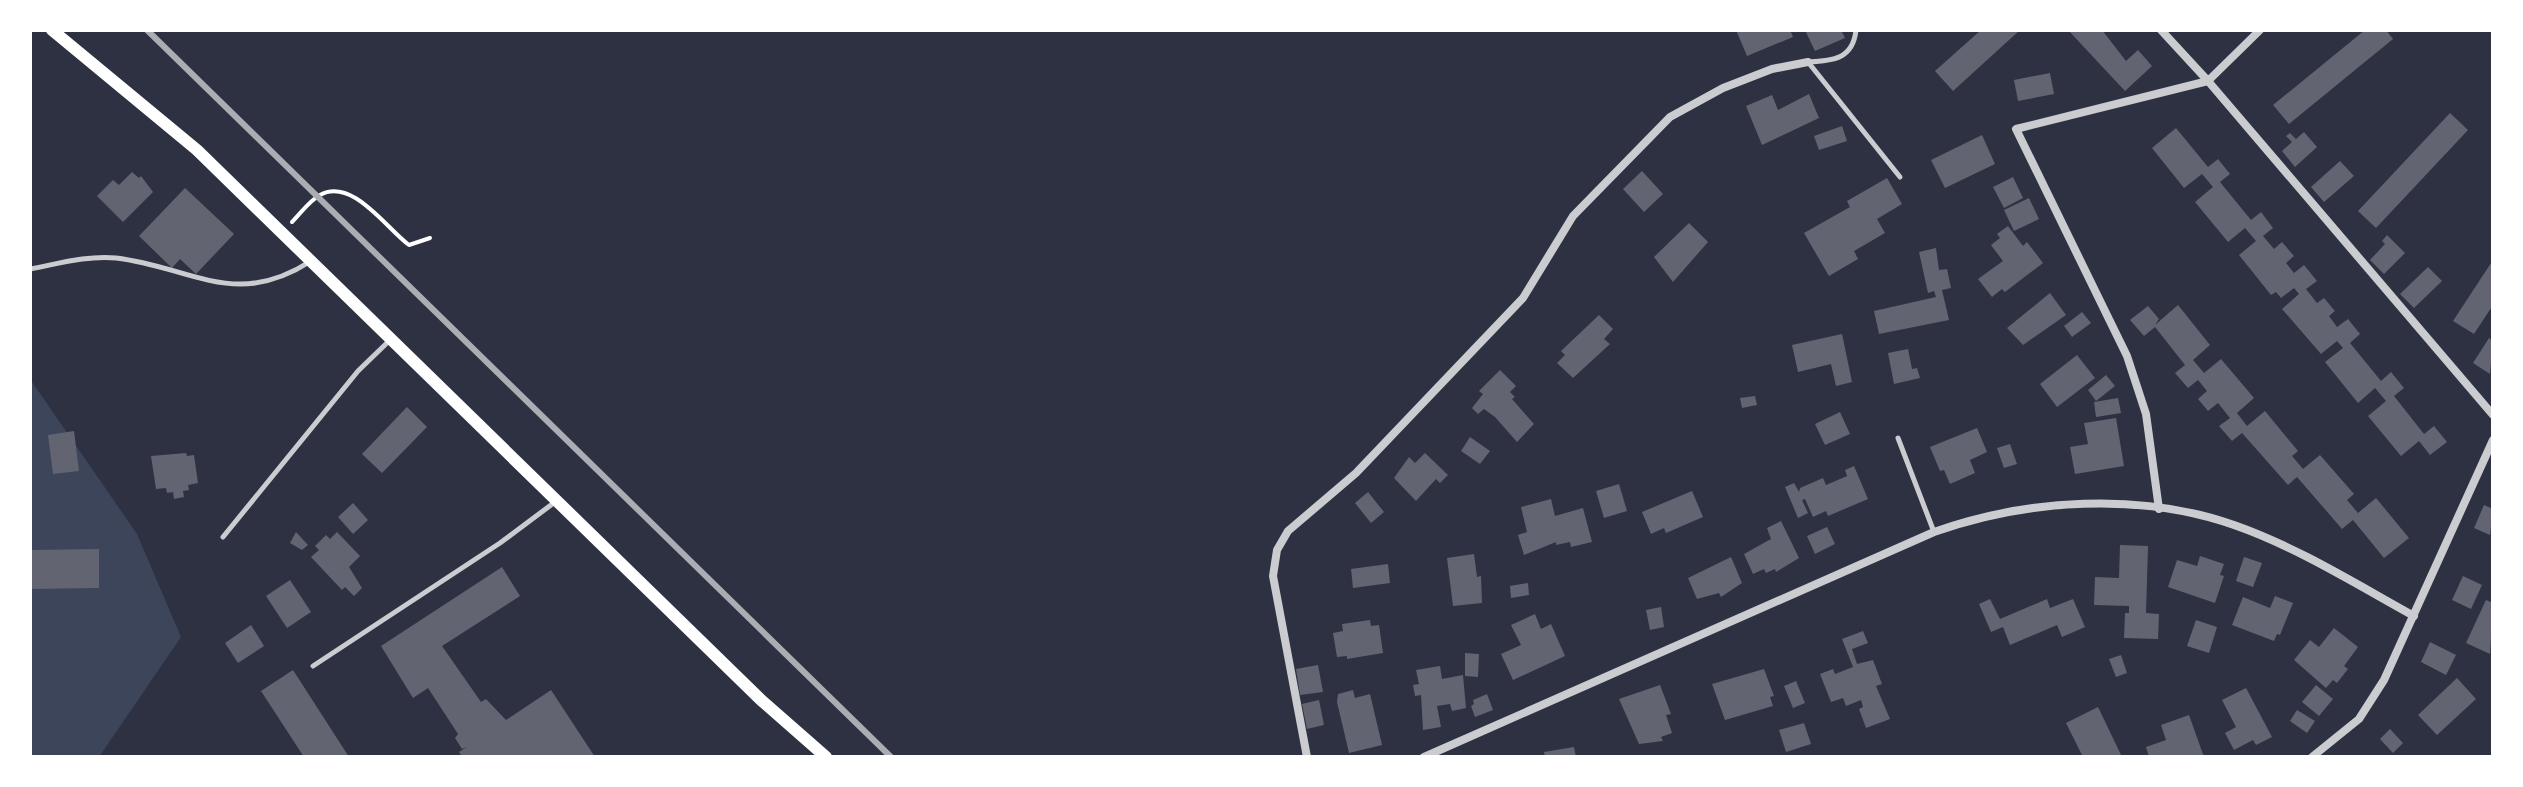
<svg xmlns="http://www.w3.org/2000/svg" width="2523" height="787" viewBox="0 0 2523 787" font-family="'Work Sans',sans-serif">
<rect width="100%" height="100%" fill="#2d3142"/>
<polygon fill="#3c4559" points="30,379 137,534 181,637 99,757 30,757"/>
<g fill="#626471">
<polygon points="1736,30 1790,30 1793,37 1747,56"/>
<polygon points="1805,30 1841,30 1845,38 1815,51"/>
<polygon points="1981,30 2020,30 1953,91 1935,71"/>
<polygon points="2068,30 2102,30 2126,61 2138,50 2152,66 2125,91"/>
<polygon points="2365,30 2386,30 2393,39 2289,124 2273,105"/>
<polygon points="2050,73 2054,94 2018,101 2014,80"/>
<polygon points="1809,94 1819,118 1762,145 1746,106 1772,95 1778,110"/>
<polygon points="2450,113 2468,130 2376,228 2358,211"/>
<polygon points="1842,126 1847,141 1819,150 1814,136"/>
<polygon points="2176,128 2208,167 2218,159 2230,174 2220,182 2251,220 2261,212 2273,228 2263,236 2274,249 2282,242 2294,256 2286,263 2294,273 2304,265 2317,281 2306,289 2317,303 2324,298 2335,311 2329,316 2337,327 2348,319 2360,334 2350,343 2381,381 2391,372 2404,388 2394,396 2424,434 2434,426 2447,442 2430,455 2419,441 2401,456 2368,416 2386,401 2375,388 2358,403 2325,362 2343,348 2337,341 2321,354 2282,309 2299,294 2294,288 2281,298 2276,292 2271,295 2239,255 2256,241 2245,228 2228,242 2195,202 2213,187 2202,174 2184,188 2152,148"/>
<polygon points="2304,132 2317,147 2295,167 2282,151 2292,142 2286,136 2290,133 2296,139"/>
<polygon points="1982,135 1995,164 1945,188 1931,160"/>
<polygon points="2340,161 2354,176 2324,202 2311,187"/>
<polygon points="1642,171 1663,194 1644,212 1623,189"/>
<polygon points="132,172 139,178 141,176 153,192 123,222 97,196 113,180 119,185"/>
<polygon points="2013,177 2023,198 2004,208 1993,187"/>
<polygon points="1887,178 1902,204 1877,219 1885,233 1854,251 1858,259 1829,276 1804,233 1850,207 1847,201"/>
<polygon points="185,188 234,234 196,274 180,259 172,268 139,236"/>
<polygon points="2029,198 2039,219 2014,231 2004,210"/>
<polygon points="1689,223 1708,242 1673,282 1654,257"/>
<polygon points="2008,226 2023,246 2027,242 2043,263 2005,292 2002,289 1992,297 1978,279 2003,261 1991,245 2000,238 1997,234"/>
<polygon points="2387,235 2405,253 2384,274 2370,260 2385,244 2382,241"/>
<polygon points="1936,248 1939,270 1947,269 1951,288 1942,290 1949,320 1879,334 1874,311 1936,297 1934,291 1928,293 1919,252"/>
<polygon points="2493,260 2493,305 2474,334 2453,321"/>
<polygon points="2428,267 2442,281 2414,308 2400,294"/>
<polygon points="2050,293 2066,315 2023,345 2007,328"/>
<polygon points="2178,305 2210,345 2193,360 2204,373 2221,359 2254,398 2237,413 2247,426 2265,411 2298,451 2292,456 2303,469 2320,455 2354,494 2347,500 2358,513 2376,498 2409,538 2384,558 2353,520 2342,529 2297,477 2288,485 2242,433 2232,441 2219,426 2230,418 2218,403 2208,411 2198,399 2207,391 2198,380 2188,388 2175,373 2185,365 2155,327 2144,336 2130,320 2148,306 2159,319 2155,325"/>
<polygon points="2082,312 2091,323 2072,337 2064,326"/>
<polygon points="1599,315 1613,329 1604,339 1610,344 1573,378 1557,363 1565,355 1561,351"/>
<polygon points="1842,334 1852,382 1836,386 1831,364 1798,372 1792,345"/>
<polygon points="2489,338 2493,341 2490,374 2473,363"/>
<polygon points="1908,349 1912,369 1917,368 1920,378 1894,384 1888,353"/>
<polygon points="2077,355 2095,378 2057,407 2040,384"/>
<polygon points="1500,370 1516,386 1510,392 1515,397 1512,399 1534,424 1517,442 1495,417 1484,409 1478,414 1472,408 1483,394 1479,391"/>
<polygon points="2106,375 2115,386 2096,401 2088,390"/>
<polygon points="1755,396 1757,405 1742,408 1740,398"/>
<polygon points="2118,398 2121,413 2096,417 2094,402"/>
<polygon points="407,407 427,427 382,473 362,454"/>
<polygon points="1840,412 1850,434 1825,445 1815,424"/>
<polygon points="2116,418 2124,466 2075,474 2070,447 2088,444 2084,423"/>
<polygon points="1977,428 1987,452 1970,460 1975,473 1950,484 1944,470 1940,471 1930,447"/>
<polygon points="74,431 79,471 53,474 48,435"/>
<polygon points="1470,437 1490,451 1480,464 1461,451"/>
<polygon points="2010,444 2017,464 2004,468 1997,448"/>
<polygon points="186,453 187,456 194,455 198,483 188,485 189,490 183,491 184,497 174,499 173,492 167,493 166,488 156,489 151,456"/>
<polygon points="1425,453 1448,475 1440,483 1436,479 1416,501 1394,478 1409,457 1415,463"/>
<polygon points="1854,466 1868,499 1828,516 1826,511 1813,517 1805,499 1802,500 1808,513 1798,518 1785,487 1794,483 1799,492 1800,488 1823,478 1826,485 1847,476 1845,470"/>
<polygon points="1619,484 1627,511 1604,518 1596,491"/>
<polygon points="1692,491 1703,517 1666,533 1664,528 1651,534 1642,512"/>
<polygon points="1368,492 1384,512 1371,523 1355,503"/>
<polygon points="1551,499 1555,516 1583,508 1592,542 1571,547 1570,542 1556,545 1556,542 1524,555 1518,535 1527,532 1521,507"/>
<polygon points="353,503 368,520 353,534 338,517"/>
<polygon points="2484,505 2493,509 2490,535 2474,528"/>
<polygon points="1781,521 1799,558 1776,572 1775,569 1766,573 1764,569 1753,574 1744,554 1771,539 1767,528"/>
<polygon points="1827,527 1835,544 1815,554 1807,536"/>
<polygon points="296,532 308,545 302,550 290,543"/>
<polygon points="337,532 360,556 349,567 362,588 354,596 345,587 342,590 311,557 319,550 315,546 326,535 330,539"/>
<polygon points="2120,545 2148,546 2146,613 2159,614 2158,639 2124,638 2125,613 2129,613 2129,606 2094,605 2095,577 2119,578"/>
<polygon points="99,549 99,588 30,589 30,550"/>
<polygon points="1474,554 1477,577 1481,576 1482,603 1453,606 1447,558"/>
<polygon points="2200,556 2224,564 2220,575 2224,576 2215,603 2168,587 2177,560 2197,566"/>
<polygon points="1731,557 1742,583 1721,597 1719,593 1697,599 1688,578"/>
<polygon points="2244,557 2262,563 2253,587 2236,581"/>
<polygon points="1388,564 1390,583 1353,588 1351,569"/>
<polygon points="502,567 520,596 442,646 481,702 486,699 506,720 551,690 595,757 462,757 459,752 467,747 462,749 455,738 458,734 428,688 413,698 381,646"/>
<polygon points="2463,576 2482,585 2471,609 2452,600"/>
<polygon points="290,580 311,612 287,628 266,596"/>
<polygon points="1528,583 1529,595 1511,598 1510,586"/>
<polygon points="2275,596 2293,603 2280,635 2277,634 2274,641 2232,625 2243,597 2270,608"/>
<polygon points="1990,599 2000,619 2047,599 2050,608 2073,599 2085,627 2062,637 2057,625 2010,645 2003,627 1991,632 1979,604"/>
<polygon points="2486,600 2493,603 2490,654 2466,643"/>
<polygon points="1661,607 1664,627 1650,630 1646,610"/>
<polygon points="1535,614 1541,629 1551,624 1565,656 1513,680 1501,654 1521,645 1511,625"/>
<polygon points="1370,620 1371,626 1379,625 1383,653 1347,659 1347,656 1337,657 1333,633 1343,631 1342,624"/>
<polygon points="2196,620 2217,627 2209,653 2187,646"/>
<polygon points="251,625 264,646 238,663 225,643"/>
<polygon points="2334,628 2358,647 2344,666 2348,669 2337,683 2333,680 2326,688 2294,660 2310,640 2319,647"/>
<polygon points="1863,631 1868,643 1852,649 1857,664 1873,660 1882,684 1876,686 1890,719 1866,728 1859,709 1863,707 1861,700 1846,706 1843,698 1831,702 1820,674 1833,669 1835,674 1853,667 1842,639"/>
<polygon points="2430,642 2456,655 2446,675 2421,662"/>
<polygon points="1465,653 1479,654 1478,677 1465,676"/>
<polygon points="2121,655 2127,673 2116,677 2109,659"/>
<polygon points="1318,665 1323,692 1300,695 1296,669"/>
<polygon points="1440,666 1442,679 1463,675 1466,708 1452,711 1450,704 1437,706 1441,727 1423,730 1421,695 1415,696 1413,685 1419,684 1416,670"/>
<polygon points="1764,669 1774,696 1770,697 1773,706 1725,720 1712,684"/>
<polygon points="293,670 349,757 304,757 261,691"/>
<polygon points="2457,678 2476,699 2437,735 2418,715"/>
<polygon points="1796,681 1805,703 1793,708 1784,686"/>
<polygon points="1660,685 1671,714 1666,715 1672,733 1661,737 1663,741 1639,744 1619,699"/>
<polygon points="2316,685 2333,699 2319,716 2302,702"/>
<polygon points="2246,688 2272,737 2256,745 2253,740 2234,750 2225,733 2236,727 2222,700"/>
<polygon points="1353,690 1355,698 1370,694 1382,745 1349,753 1337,702 1338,694"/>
<polygon points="1487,694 1493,710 1475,717 1471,706 1474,704 1473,700"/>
<polygon points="1319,700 1324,725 1307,729 1302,704"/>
<polygon points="2098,707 2122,757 2083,757 2066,723"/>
<polygon points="2297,710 2315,721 2307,733 2290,721"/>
<polygon points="2189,715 2204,757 2149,757 2146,747 2166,740 2161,725"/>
<polygon points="1804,723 1811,744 1786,752 1779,730"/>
<polygon points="2390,729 2403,743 2393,753 2380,739"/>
<polygon points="1574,747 1576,757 1545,757 1544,752"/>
</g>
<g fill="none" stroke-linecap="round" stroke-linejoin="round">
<path stroke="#fff" stroke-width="4" d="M292 222C301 213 309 201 320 195 352 177 386 228 409 245L430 238"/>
<g stroke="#caccd0" stroke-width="5">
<polyline points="1808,62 1900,177"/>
<path d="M1808 62C1833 61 1853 59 1856 30"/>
<path d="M30 269C57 264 88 255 116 258 192 267 235 310 311 261"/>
<polyline points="1898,438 1934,532"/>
<polyline points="223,537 358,371 390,340"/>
<polyline points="313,666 500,543 555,502"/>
</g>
<g stroke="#caccd0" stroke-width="8">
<polyline points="2161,30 2208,81 2260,30"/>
<polyline points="2159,509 2146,414 2127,356 2016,129 2208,81 2493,415"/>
<polyline points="1307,757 1273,576 1277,550 1288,531 1356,473 1523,298 1573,216 1670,117 1723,88 1772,69 1808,62"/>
<path d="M1424 757 1934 532C2027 499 2140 492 2234 525 2297 547 2356 584 2414 616"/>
<polyline points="2312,757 2359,719 2384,680 2493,440"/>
</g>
<polyline stroke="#fff" stroke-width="12" points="52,30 197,150 761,700 826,757"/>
<polyline stroke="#abadb3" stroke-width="6" points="147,30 891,757"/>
</g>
<rect width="2523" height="787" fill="none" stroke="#ffffff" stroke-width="64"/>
</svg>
